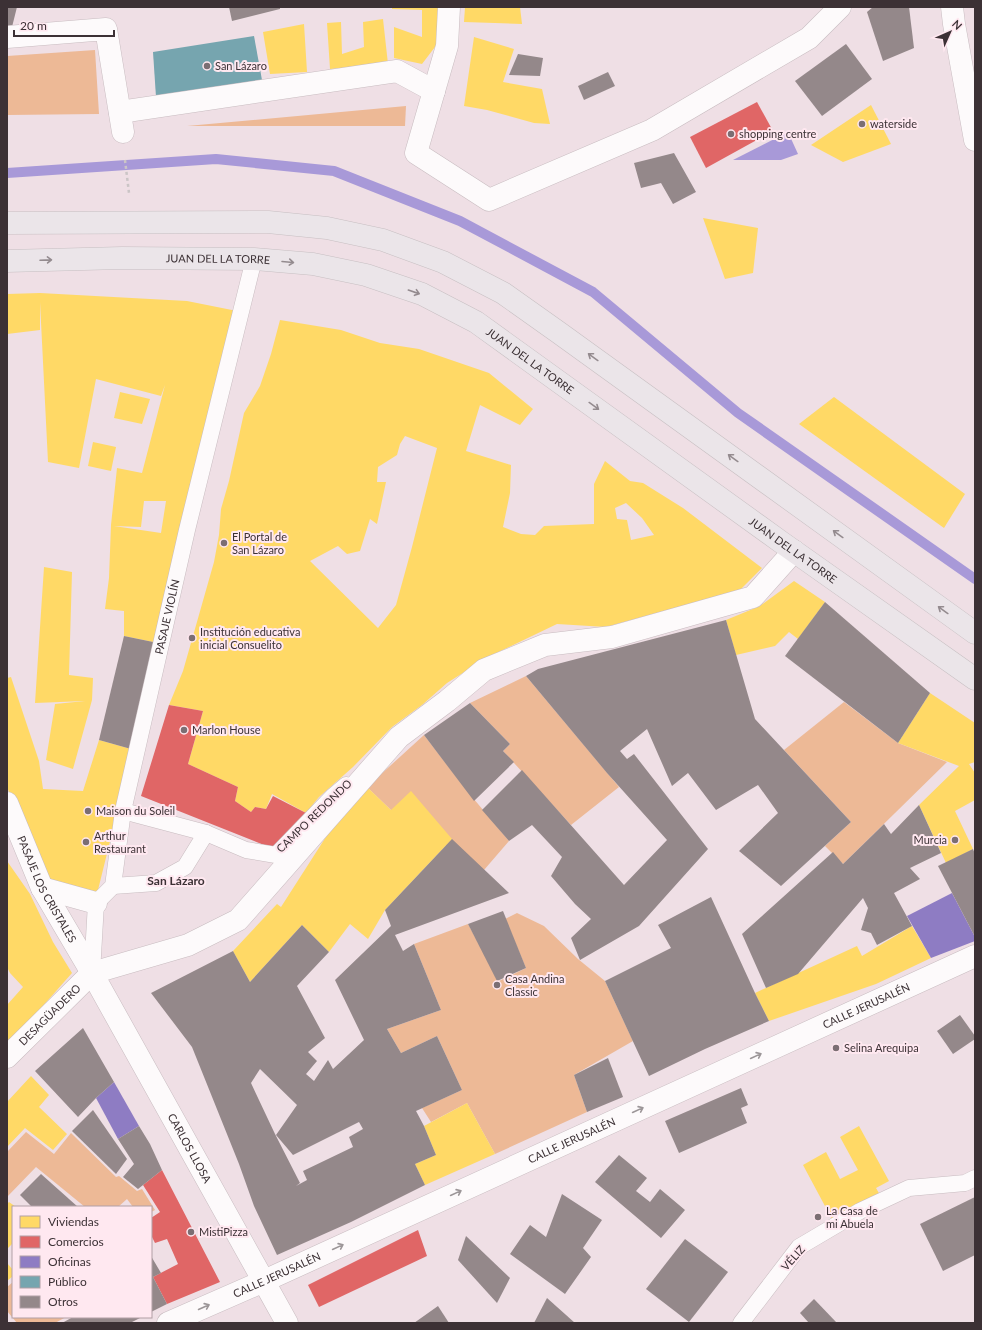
<svg xmlns="http://www.w3.org/2000/svg" width="982" height="1330" viewBox="0 0 982 1330" font-family="Lato,sans-serif">
<rect width="100%" height="100%" fill="#efdfe5"/>
<g fill="#edb996">
<polygon points="95,50 99,114 7,115 7,56"/>
<polygon points="406,106 405,126 187,126"/>
<polygon points="526,676 619,787 571,825 503,751 510,744 470,703"/>
<polygon points="844,702 898,743 947,762 843,864 825,846 851,822 784,750"/>
<polygon points="424,735 468,792 509,841 484,870 391,810 367,787"/>
<polygon points="517,913 544,926 578,959 605,981 633,1041 574,1075 587,1112 495,1154 467,1103 431,1122 422,1108 462,1090 437,1036 401,1053 387,1029 441,1010 414,944 468,924 499,981 526,968 505,919"/>
<polygon points="26,1132 54,1154 71,1133 116,1177 119,1176 137,1191 142,1189 155,1210 151,1212 151,1207 133,1207 127,1199 118,1207 85,1207 36,1167 7,1197 7,1152"/>
<polygon points="13,1282 13,1317 66,1317 55,1323 17,1323 7,1311 7,1287"/>
</g>
<polygon fill="#a899d8" points="788,132 798,154 781,160 733,160"/>
<g fill="#ffd966" fill-rule="evenodd">
<polygon points="392,7 440,7 438,43 422,64 394,58 394,27 422,37 422,10 392,9"/>
<polygon points="465,7 520,7 522,24 464,22"/>
<polygon points="383,19 388,64 330,69 327,23 341,22 342,54 364,47 363,22"/>
<polygon points="304,24 307,72 270,74 263,32"/>
<polygon points="474,37 514,49 503,82 542,89 550,124 534,123 487,110 464,106"/>
<polygon points="871,105 891,144 843,162 811,145"/>
<polygon points="703,218 758,228 753,273 725,279"/>
<path d="M40 293 187 301 237 311 158 643 124 636V611L105 609 109 578 111 525 117 468 142 473 165 385 161 396 96 379 79 468 48 462 40 302V330L7 334V294ZM144 501H166L161 533 114 526 141 527Z"/>
<path d="M280 320 341 330 380 343 419 349 489 373 533 409 520 425 480 405 466 451 511 465 510 493 503 527 521 534 535 535 544 526 594 524V484L605 461 630 481 643 483 683 508 762 568 740 590 606 627 557 624 488 657 447 683 422 705 392 727 353 767 319 797 306 813 272 794 266 809 255 807 251 812 235 801 238 787 188 764 203 711 169 705 183 671 214 562 219 535 221 509 229 481 244 413 260 386 271 354ZM405 436 437 448 412 547 396 605 378 628 310 561 338 546 347 554 360 551 370 519 377 524 386 482H377L378 467 397 455 400 444ZM626 503 642 518 654 535 631 540 627 520 617 519 615 508Z"/>
<polygon points="120,392 150,399 142,424 114,418"/>
<polygon points="834,397 965,494 944,528 799,424"/>
<polygon points="93,442 116,447 111,471 88,466"/>
<polygon points="44,567 72,572 69,675 93,678 92,700 73,769 46,760 55,704 85,701 35,703"/>
<polygon points="794,581 825,602 798,639 789,632 775,646 736,655 726,620 760,606"/>
<polygon points="11,677 39,761 43,789 83,791 99,740 131,749 122,793 96,898 46,881 7,787 7,678"/>
<polygon points="930,693 975,723 975,762 969,764 975,773 975,800 955,811 973,849 946,863 919,805 959,766 898,743"/>
<polygon points="367,787 391,810 411,791 452,839 385,910 368,939 350,924 329,952 302,925 250,982 233,951 277,904 281,907 340,815"/>
<polygon points="7,861 30,894 53,942 72,973 42,1007 19,1038 7,1050 7,1005 23,987 10,973 7,967"/>
<polygon points="912,926 931,958 876,984 769,1021 755,993 857,946 862,956"/>
<polygon points="31,1076 49,1095 39,1107 67,1134 53,1150 25,1128 7,1147 7,1102"/>
<polygon points="467,1103 495,1154 425,1185 415,1164 436,1155 424,1126"/>
<polygon points="859,1126 889,1181 876,1188 880,1195 833,1221 803,1165 826,1152 840,1179 858,1170 840,1137"/>
<polygon points="9,1202 16,1207 13,1207 13,1243 7,1249 7,1204"/>
<polygon points="7,1263 13,1270 13,1276 7,1281"/>
</g>
<g fill="#e06666">
<polygon points="757,102 773,131 706,168 690,137"/>
<polygon points="169,705 203,711 188,764 238,787 235,801 251,812 255,807 266,809 273,796 306,813 274,849 141,796"/>
<polygon points="162,1170 220,1282 167,1304 153,1277 178,1264 167,1239 155,1243 151,1235 151,1218 160,1212 143,1185"/>
<polygon points="418,1230 427,1256 319,1307 308,1285"/>
</g>
<g fill="#8e7cc3">
<polygon points="952,893 975,937 975,941 931,958 907,916"/>
<polygon points="114,1082 139,1126 118,1139 96,1098"/>
</g>
<polygon fill="#76a5af" points="254,36 262,80 156,97 153,52"/>
<g fill="none" stroke-linecap="round" stroke-linejoin="round">
<polyline stroke="#a899d8" stroke-width="10" points="7,173 216,159 334,171 460,221 593,292 738,413 975,579"/>
</g>
<g fill="#94888a" fill-rule="evenodd">
<polygon points="7,7 17,7 12,27 7,27"/>
<polygon points="229,7 280,7 280,9 232,21"/>
<polygon points="873,7 909,7 914,48 883,61 867,12"/>
<polygon points="846,44 872,79 822,116 795,81"/>
<polygon points="518,54 543,58 540,76 509,75"/>
<polygon points="608,72 615,86 584,100 578,86"/>
<polygon points="674,153 696,192 673,204 661,183 641,188 634,163"/>
<polygon points="825,602 930,693 898,743 785,656"/>
<polygon points="726,620 755,719 851,822 781,886 739,851 778,813 758,785 716,810 688,773 672,786 647,729 620,751 627,759 634,754 708,849 639,926 580,960 571,938 591,919 575,904 551,876 562,857 532,825 509,841 482,810 522,770 624,885 667,840 607,773 526,676 538,669"/>
<polygon points="124,636 158,643 131,749 99,740"/>
<polygon points="470,703 510,744 503,751 514,762 474,801 424,735"/>
<polygon points="919,805 941,853 910,868 920,879 894,893 912,926 877,945 871,933 861,930 868,908 863,898 798,974 766,988 742,934 833,852 843,864 884,824 891,834"/>
<path d="M452 839 509 893 395 935 403 951 414 944 441 1010 387 1029 401 1053 437 1036 462 1090 416 1111 424 1126 436 1155 415 1164 425 1185 351 1222 277 1255 254 1206 239 1164 192 1047 151 993 233 951 250 982 302 925 329 952 297 986 325 1038 308 1052 317 1061 306 1074 314 1081 328 1060 333 1069 364 1040 335 980 391 926 385 910ZM260 1069 297 1105 276 1135 293 1155 359 1122 363 1129 349 1137 353 1147 303 1171 307 1180 296 1186 300 1183 275 1134 251 1083Z"/>
<polygon points="973,849 975,854 975,937 938,866"/>
<polygon points="711,897 755,993 769,1021 705,1049 649,1076 605,981 671,948 658,925"/>
<polygon points="503,911 526,968 497,981 468,924"/>
<polygon points="960,1015 975,1036 975,1039 953,1054 937,1031"/>
<polygon points="83,1028 114,1082 96,1098 78,1117 35,1071"/>
<polygon points="608,1058 623,1097 587,1112 574,1075"/>
<polygon points="741,1088 748,1105 741,1108 747,1123 679,1153 665,1121"/>
<polygon points="93,1110 127,1159 116,1174 72,1131"/>
<polygon points="139,1126 150,1144 162,1170 138,1189 123,1177 134,1164 118,1139"/>
<polygon points="619,1155 647,1178 636,1191 650,1202 660,1189 685,1210 661,1238 595,1182"/>
<polygon points="41,1174 78,1207 32,1207 20,1195"/>
<polygon points="562,1194 602,1220 583,1248 591,1257 565,1294 510,1254 530,1225 546,1237"/>
<polygon points="975,1197 975,1255 943,1271 920,1224"/>
<polygon points="466,1236 510,1278 497,1303 458,1260"/>
<polygon points="685,1239 728,1272 689,1322 646,1289"/>
<polygon points="151,1256 161,1273 153,1277 167,1304 151,1312"/>
<polygon points="547,1298 575,1323 534,1323"/>
<polygon points="814,1299 837,1323 809,1323 800,1313"/>
<polygon points="438,1306 449,1323 414,1323"/>
<polygon points="73,1317 142,1317 130,1323 62,1323"/>
</g>
<g fill="none" stroke-linecap="round" stroke-linejoin="round">
<g stroke="#c8bcc0" stroke-width="17">
<g id="service">
<polyline points="123,811 206,833 246,850 276,855 333,796 346,785"/>
<polyline points="113,886 156,883 185,867 206,833"/>
<path id="s1" d="M92 973 96 903 113 886 123 811 187 530 254 259"/>
<polyline points="741,1323 799,1247 860,1211 909,1188 965,1183 975,1178"/>
</g>
</g>
<g stroke="#c8bcc0" stroke-width="23">
<g id="pedestrian">
<polyline points="7,37 106,29 123,132"/>
<polyline points="120,112 397,71 434,91"/>
</g>
</g>
<g stroke="#c8bcc0" stroke-width="23">
<g id="minor">
<polyline points="449,7 447,46 416,153 489,200 652,130 809,38 840,7"/>
<polyline points="952,7 954,24 975,140"/>
<path id="s2" d="M7 803 42 888 92 973 287 1323"/>
<polyline points="42,888 96,903"/>
<path id="s3" d="M7 1057 92 973 188 945 238 920 399 737 447 701 484 670 545 645 612 637 753 597 794 551"/>
<path id="s4" d="M168 1323 264 1281 975 956"/>
</g>
</g>
<g stroke="#c7bfc2" stroke-width="23">
<g id="primary">
<polyline points="7,223 268,222 327,228 383,240 443,262 503,293 558,332 975,633"/>
<path id="s5" d="M7 261 122 258 254 259 313 264 366 275 422 294 476 322 781 542 975 679"/>
</g>
</g>
<polyline stroke="#cbc5c6" stroke-width="2.5" stroke-dasharray="3 3" stroke-linecap="butt" points="125,160 129,193"/>
<use href="#service" stroke="#fdfafb" stroke-width="16"/>
<use href="#pedestrian" stroke="#fdfafb" stroke-width="22"/>
<use href="#minor" stroke="#fdfafb" stroke-width="22"/>
<use href="#primary" stroke="#ebe5e9" stroke-width="22"/>
</g>
<defs><path id="oneway-shaft" d="M-6 0H5M1.5-3L5.5 0L1.5 3" fill="none" stroke-width="1.6" stroke-linecap="round" stroke-linejoin="round"/></defs>
<g stroke="#948b8f">
<use href="#oneway-shaft" transform="translate(46 260) rotate(-2)"/>
<use href="#oneway-shaft" transform="translate(288 262) rotate(5)"/>
<use href="#oneway-shaft" transform="translate(414 292) rotate(19)"/>
<use href="#oneway-shaft" transform="translate(593 357) rotate(-144)"/>
<use href="#oneway-shaft" transform="translate(594 406) rotate(36)"/>
<use href="#oneway-shaft" transform="translate(733 458) rotate(-144)"/>
<use href="#oneway-shaft" transform="translate(838 534) rotate(-144)"/>
<use href="#oneway-shaft" transform="translate(943 610) rotate(-144)"/>
</g>
<g stroke="#9c9698">
<use href="#oneway-shaft" transform="translate(756 1056) rotate(-25)"/>
<use href="#oneway-shaft" transform="translate(638 1110) rotate(-25)"/>
<use href="#oneway-shaft" transform="translate(456 1193) rotate(-25)"/>
<use href="#oneway-shaft" transform="translate(338 1247) rotate(-25)"/>
<use href="#oneway-shaft" transform="translate(204 1307) rotate(-24)"/>
</g>
<g fill="#7b6e73" stroke="#ffe8f0" stroke-width="1.5">
<circle cx="207" cy="66" r="4"/>
<circle cx="862" cy="124" r="4"/>
<circle cx="731" cy="134" r="4"/>
<circle cx="224" cy="543" r="4"/>
<circle cx="192" cy="638" r="4"/>
<circle cx="184" cy="730" r="4"/>
<circle cx="88" cy="811" r="4"/>
<circle cx="955" cy="840" r="4"/>
<circle cx="86" cy="842" r="4"/>
<circle cx="497" cy="985" r="4"/>
<circle cx="836" cy="1048" r="4"/>
<circle cx="818" cy="1217" r="4"/>
<circle cx="191" cy="1232" r="4"/>
</g>
<g text-anchor="middle" stroke-width="4" stroke-linejoin="round" paint-order="stroke">
<g font-size="11" fill="#3c3135" stroke="#ffe8f0" text-anchor="start">
<text x="215" y="70">San Lázaro</text>
<text x="870" y="128">waterside</text>
<text x="739" y="138">shopping centre</text>
<text x="232" y="541">El Portal de<tspan x="232" dy="13">San Lázaro</tspan></text>
<text x="200" y="636">Institución educativa<tspan x="200" dy="13">inicial Consuelito</tspan></text>
<text x="192" y="734">Marlon House</text>
<text x="96" y="815">Maison du Soleil</text>
<text x="94" y="840">Arthur<tspan x="94" dy="13">Restaurant</tspan></text>
<text x="947" y="844" text-anchor="end">Murcia</text>
<text x="505" y="983">Casa Andina<tspan x="505" dy="13">Classic</tspan></text>
<text x="844" y="1052">Selina Arequipa</text>
<text x="826" y="1215">La Casa de<tspan x="826" dy="13">mi Abuela</tspan></text>
<text x="199" y="1236">MistiPizza</text>
</g>
<g font-size="11" fill="#3c3135" stroke="#ffe8f0">
<text dy="4" stroke="none"><textPath href="#s5" startOffset="211">JUAN DEL LA TORRE</textPath></text>
<text dy="4" stroke="none"><textPath href="#s5" startOffset="547">JUAN DEL LA TORRE</textPath></text>
<text dy="4" stroke="none"><textPath href="#s5" startOffset="871">JUAN DEL LA TORRE</textPath></text>
<text dy="4" stroke="none"><textPath href="#s1" startOffset="369">PASAJE VIOLÍN</textPath></text>
<text transform="translate(314 816) rotate(-44)" y="4">CAMPO REDONDO</text>
<text dy="4" stroke="none"><textPath href="#s2" startOffset="95">PASAJE LOS CRISTALES</textPath></text>
<text dy="4" stroke="none"><textPath href="#s4" startOffset="767">CALLE JERUSALÉN</textPath></text>
<text dy="4" stroke="none"><textPath href="#s3" startOffset="60">DESAGÜADERO</textPath></text>
<text dy="4" stroke="none"><textPath href="#s4" startOffset="443">CALLE JERUSALÉN</textPath></text>
<text dy="4" stroke="none"><textPath href="#s2" startOffset="391">CARLOS LLOSA</textPath></text>
<text transform="translate(793 1258) rotate(-48)" y="4">VÉLIZ</text>
<text dy="4" stroke="none"><textPath href="#s4" startOffset="119">CALLE JERUSALÉN</textPath></text>
</g>
<g font-size="12" font-weight="bold" fill="#3c3135" stroke="#ffe8f0">
<text x="176" y="885">San Lázaro</text>
</g>
</g>
<rect width="982" height="1330" fill="none" stroke="#3c3135" stroke-width="16"/>
<rect x="12" y="1206" width="140" height="112" fill="#ffe8f0" stroke="#b19fa5"/>
<rect x="20" y="1216" width="20" height="12" fill="#ffd966" stroke="#b19fa5"/>
<text x="48" y="1226" font-size="12" fill="#3c3135">Viviendas</text>
<rect x="20" y="1236" width="20" height="12" fill="#e06666" stroke="#b19fa5"/>
<text x="48" y="1246" font-size="12" fill="#3c3135">Comercios</text>
<rect x="20" y="1256" width="20" height="12" fill="#8e7cc3" stroke="#b19fa5"/>
<text x="48" y="1266" font-size="12" fill="#3c3135">Oficinas</text>
<rect x="20" y="1276" width="20" height="12" fill="#76a5af" stroke="#b19fa5"/>
<text x="48" y="1286" font-size="12" fill="#3c3135">Público</text>
<rect x="20" y="1296" width="20" height="12" fill="#94888a" stroke="#b19fa5"/>
<text x="48" y="1306" font-size="12" fill="#3c3135">Otros</text>
<g transform="translate(950 32) rotate(45)" stroke="#ffe8f0" stroke-width="3" paint-order="stroke">
<path d="M0-3L7 15L0 10L-7 15Z" fill="#3c3135"/>
<text y="-6" font-size="11" font-weight="bold" text-anchor="middle" fill="#3c3135">N</text>
</g>
<path d="M14 30v6h100v-6" fill="none" stroke="#3c3135" stroke-width="2"/>
<text x="20" y="30" font-size="12" fill="#3c3135" stroke="#ffe8f0" stroke-width="3" paint-order="stroke">20 m</text>
</svg>
